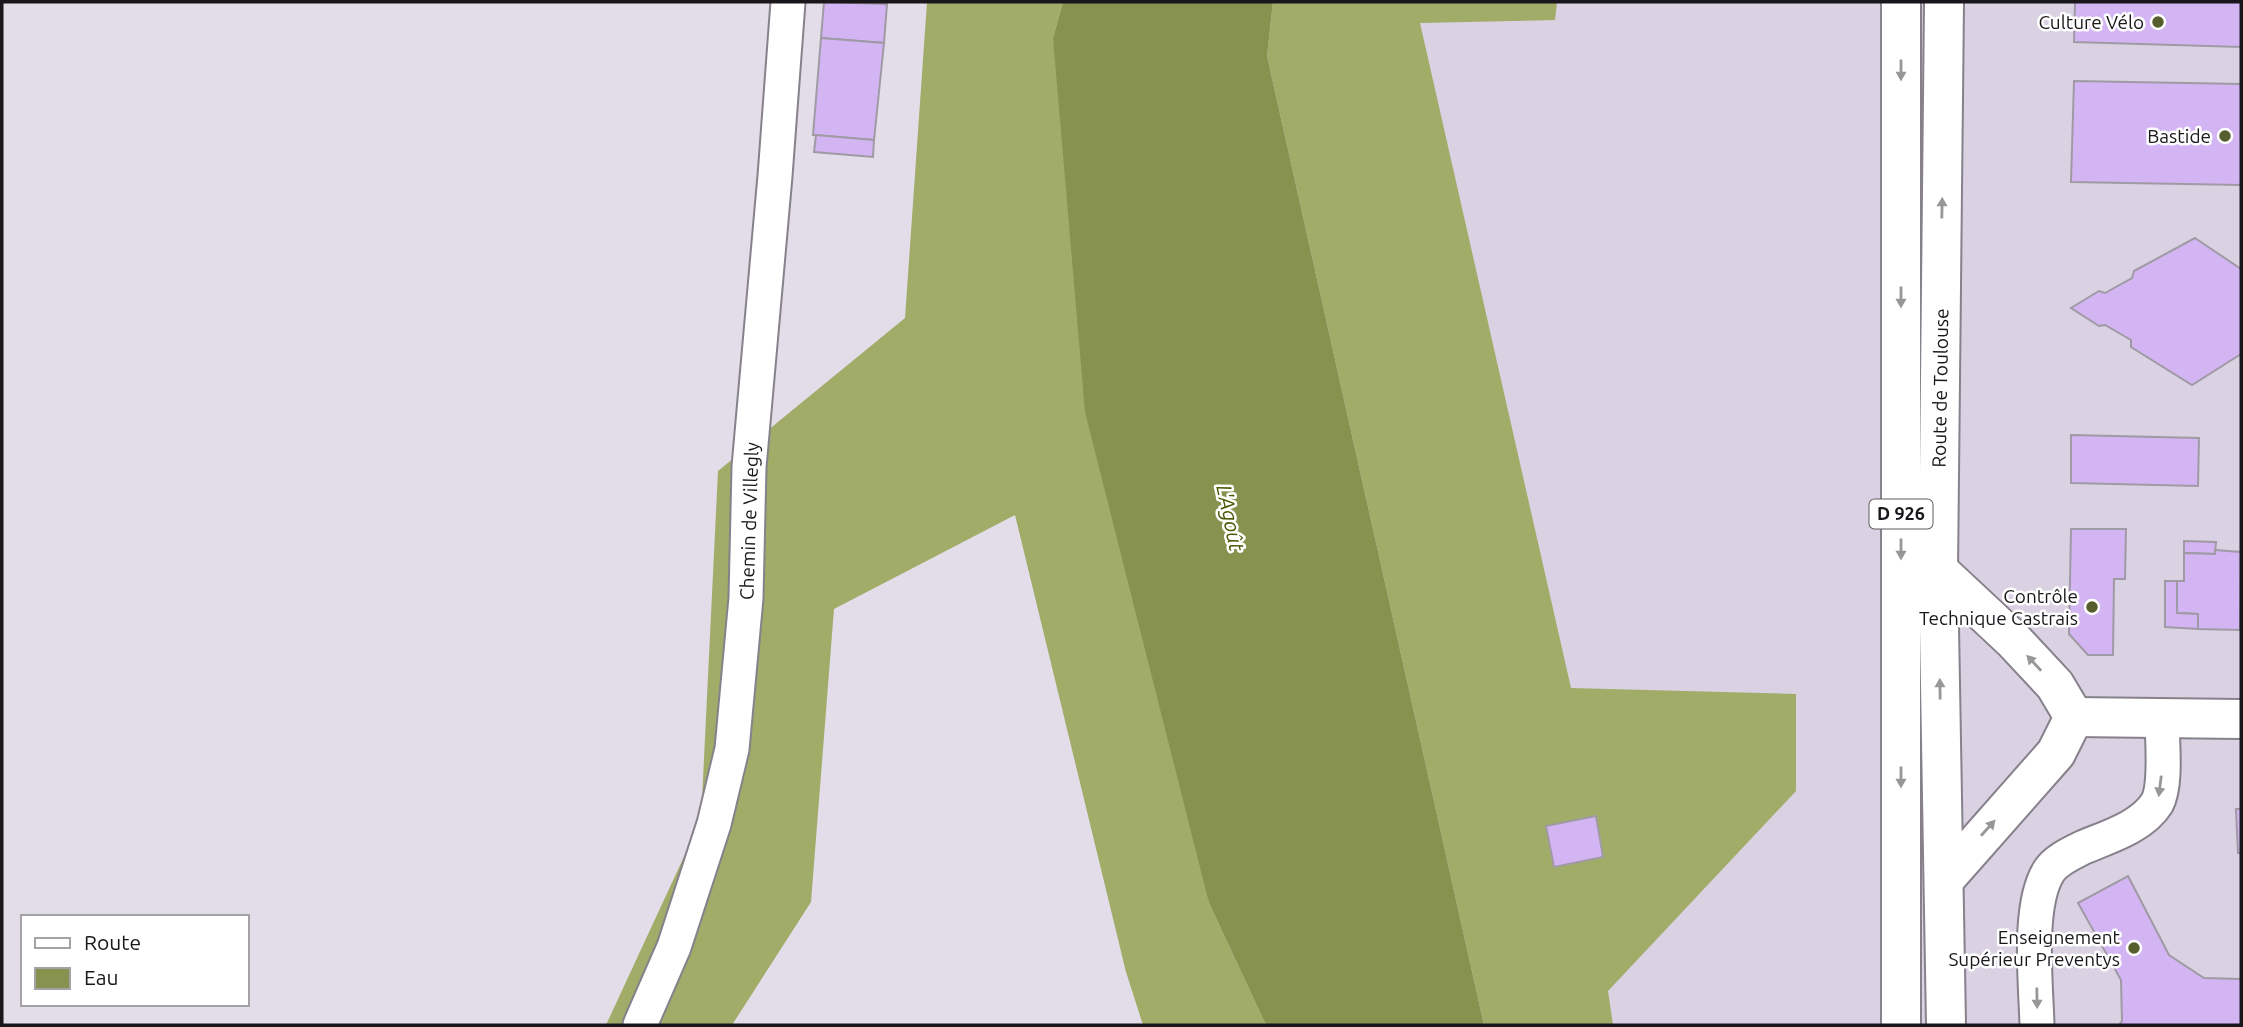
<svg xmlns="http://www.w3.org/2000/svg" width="2243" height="1027" viewBox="0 0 2243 1027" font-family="Ubuntu,sans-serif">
<rect width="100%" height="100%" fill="#e2dde8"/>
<polygon fill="#dad1e3" points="1359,2 2241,2 2241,1025 1541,1025"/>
<g fill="#a0ac68">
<polygon points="927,2 1063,2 1053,38 1209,903 1266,1025 1143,1025 1126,972 1015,515 834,609 811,902 732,1025 606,1025 701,820 718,471 905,318"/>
<polygon points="1273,2 1557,2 1555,20 1420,23 1571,688 1796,694 1796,791 1608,991 1613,1025 1484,1025 1267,56"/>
</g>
<polygon fill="#87924f" points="1063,2 1273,2 1267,56 1484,1025 1266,1025 1209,903 1085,412 1053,38"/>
<g fill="#d4b5f3" stroke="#9f9aa4" stroke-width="2">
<polygon points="824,2 887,4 884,43 821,38"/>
<polygon points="2075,2 2241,2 2241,47 2074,42"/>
<polygon points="821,38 884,43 874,140 813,135"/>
<polygon points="2074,81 2241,84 2241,185 2071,182"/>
<polygon points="816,135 874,140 873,157 814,152"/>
<polygon points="2195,238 2241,269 2241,354 2192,385 2131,347 2131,340 2105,325 2099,326 2071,308 2099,291 2105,293 2132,278 2134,271"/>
<polygon points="2071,435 2199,438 2198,486 2071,483"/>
<polygon points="2071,529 2126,529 2125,579 2114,579 2113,655 2088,655 2069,634"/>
<polygon points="2184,541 2216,542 2215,554 2184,553"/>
<polygon points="2215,550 2241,552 2240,630 2198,629 2198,614 2177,613 2177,581 2184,581 2184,553 2215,554"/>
<polygon points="2165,581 2177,581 2177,613 2198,614 2198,629 2165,627"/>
<polygon points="2236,809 2241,809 2241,853 2238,853"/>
<polygon points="1596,816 1603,857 1554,867 1546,826"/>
<polygon points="2128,876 2169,955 2204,978 2241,979 2241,1025 2119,1025 2122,1021 2121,980 2078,903"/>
</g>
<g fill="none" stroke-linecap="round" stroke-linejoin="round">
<g stroke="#86818b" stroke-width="37">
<g id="minor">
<polyline points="640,1025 674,947 714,824 732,749 746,598 749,467 775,176 788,2"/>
<path d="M2037 1025C2036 985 2027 905 2049 871 2056 860 2072 853 2084 847 2108 837 2142 827 2157 803 2167 785 2162 740 2162 718"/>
</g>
</g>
<g stroke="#86818b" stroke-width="42">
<g id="major">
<polyline points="1901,2 1901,1025"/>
<polyline points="1944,2 1938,570 1946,1025"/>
<polyline points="1938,570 2013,640 2055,685 2074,717"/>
<polyline points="2074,717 2241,719"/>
<polyline points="1944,880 2056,753 2074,717"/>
</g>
</g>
<use href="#minor" stroke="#fff" stroke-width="33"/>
<use href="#major" stroke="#fff" stroke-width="38"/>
</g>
<defs><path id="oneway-solid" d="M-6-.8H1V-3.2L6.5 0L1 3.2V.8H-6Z" transform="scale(1.75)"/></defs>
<g fill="#989798">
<use href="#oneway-solid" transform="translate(1901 70) rotate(90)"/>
<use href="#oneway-solid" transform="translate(1942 208) rotate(-89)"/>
<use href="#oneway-solid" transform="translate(1901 297) rotate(90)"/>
<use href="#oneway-solid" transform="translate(1901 549) rotate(90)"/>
<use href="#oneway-solid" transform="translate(2034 663) rotate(-133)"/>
<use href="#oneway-solid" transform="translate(1940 689) rotate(-91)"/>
<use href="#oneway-solid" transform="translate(1901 777) rotate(90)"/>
<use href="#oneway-solid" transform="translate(2160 786) rotate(97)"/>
<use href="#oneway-solid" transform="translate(1988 828) rotate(-48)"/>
<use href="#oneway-solid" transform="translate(2037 998) rotate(89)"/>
</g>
<g fill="#555e2c" stroke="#fff" stroke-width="2.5">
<circle cx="2158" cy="22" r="7"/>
<circle cx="2225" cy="136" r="7"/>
<circle cx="2092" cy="607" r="7"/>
<circle cx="2134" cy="948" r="7"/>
</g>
<g text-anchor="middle" stroke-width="5" stroke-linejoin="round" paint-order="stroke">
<rect fill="#fff" stroke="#5e5d5f" stroke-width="2" x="1869.5" y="499.5" width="63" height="29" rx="5"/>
<g font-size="18" font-weight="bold" fill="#19171b">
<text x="1901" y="520">D 926</text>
</g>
<g font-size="19" fill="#19171b" stroke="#fff" text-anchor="end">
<text x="2144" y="29">Culture Vélo</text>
<text x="2211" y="143">Bastide</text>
<text x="2078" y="603">Contrôle<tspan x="2078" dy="22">Technique Castrais</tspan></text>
<text x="2120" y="944">Enseignement<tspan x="2120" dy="22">Supérieur Preventys</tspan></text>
</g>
<g font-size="19" fill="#19171b" stroke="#fff">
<text transform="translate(1940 388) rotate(-89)" y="7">Route de Toulouse</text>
<text transform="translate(749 521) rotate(-88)" y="7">Chemin de Villegly</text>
</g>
<g font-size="21" font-style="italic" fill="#4d5704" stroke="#fff">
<text transform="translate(1230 518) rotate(78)" y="7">L'Agoût</text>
</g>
</g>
<rect width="2243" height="1027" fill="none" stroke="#19171b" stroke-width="7"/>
<rect x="21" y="915" width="228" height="91" fill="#ffffff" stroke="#a3a2a4" stroke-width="2"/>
<rect x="35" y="938" width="35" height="10" fill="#ffffff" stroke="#a3a2a4" stroke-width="2"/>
<text x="84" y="950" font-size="21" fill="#19171b">Route</text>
<rect x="35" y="968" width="35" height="21" fill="#87924f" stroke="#a3a2a4" stroke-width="2"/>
<text x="84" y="985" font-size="21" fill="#19171b">Eau</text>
</svg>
